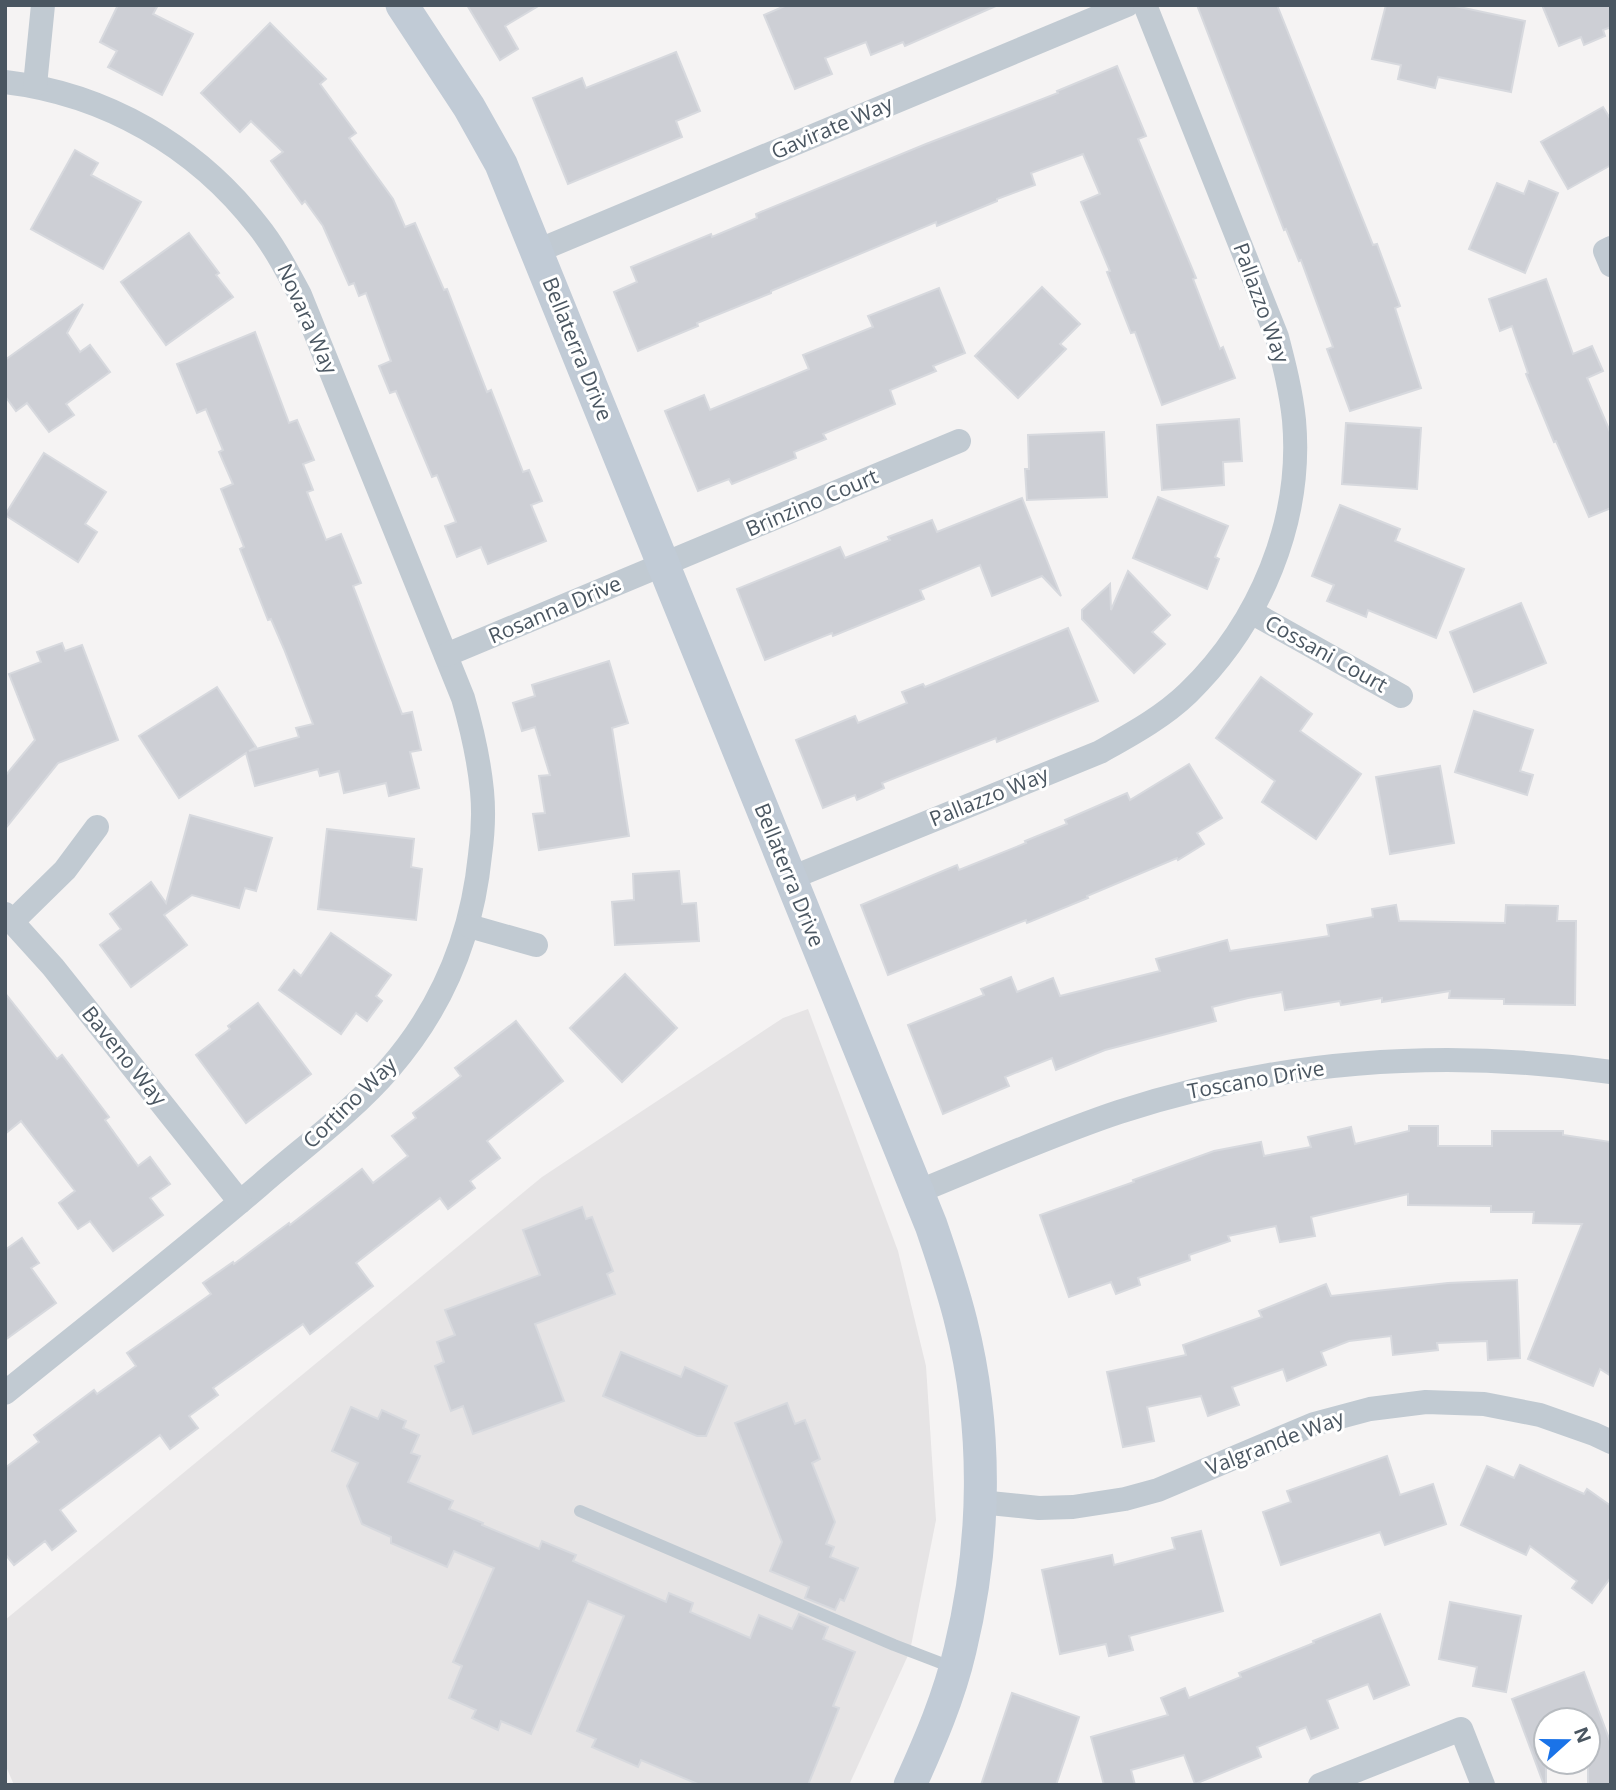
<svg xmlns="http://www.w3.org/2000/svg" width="1616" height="1790" viewBox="0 0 1616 1790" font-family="'Open Sans',sans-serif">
<rect width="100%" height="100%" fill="#f5f3f3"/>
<polygon fill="#e6e4e5" points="808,1009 898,1251 926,1366 936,1520 910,1651 849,1785 14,1785 5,1764 5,1620 542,1177 783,1018"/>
<g fill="#cdcfd5" stroke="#d7d9de" stroke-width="2">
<polygon points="118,5 158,5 153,14 193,34 162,95 108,67 117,51 100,42"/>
<polygon points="467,5 540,5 505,26 518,49 500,60"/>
<polygon points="787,5 998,5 905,46 903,42 871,55 866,42 825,58 832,74 795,89 764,15"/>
<polygon points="1197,5 1277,5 1373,245 1377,244 1400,306 1395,308 1421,388 1350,411 1327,349 1333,347 1301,260 1299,261 1286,229 1284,230"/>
<polygon points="1386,5 1450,5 1525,21 1511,92 1438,77 1435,88 1398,79 1401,65 1372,59"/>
<polygon points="1542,5 1611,5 1611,27 1603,30 1605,36 1584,45 1581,37 1559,46"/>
<polygon points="270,23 326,79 320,84 356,133 349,138 393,199 405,227 415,223 444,290 447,289 487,392 491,390 523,472 529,470 542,501 531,505 546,541 488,564 481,547 457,557 445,526 456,522 437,475 432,477 396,391 390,393 379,366 391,361 366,293 359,296 354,283 349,285 323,226 305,201 302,204 271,161 283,152 251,121 240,132 201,93"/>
<polygon points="676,52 700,111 676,121 682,137 568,184 533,98 582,78 586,88"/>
<polygon points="1117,66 1146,136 1138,139 1196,278 1193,279 1220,349 1223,347 1235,378 1162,405 1135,332 1131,333 1107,272 1110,271 1081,202 1100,194 1083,154 1031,173 1035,185 997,199 997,201 937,226 936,222 843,261 771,291 771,293 697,323 698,326 638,351 614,292 637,282 631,267 711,234 712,237 757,218 756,214 926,144 1058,93 1057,91"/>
<polygon points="1603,107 1611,120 1611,165 1568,189 1541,142"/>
<polygon points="75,150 98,163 91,175 141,202 103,269 31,229"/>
<polygon points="1529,181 1558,193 1525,273 1469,249 1497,183 1524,194"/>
<polygon points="189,233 219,273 216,275 233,297 166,345 121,282"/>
<polygon points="1546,279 1573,354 1592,346 1603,371 1587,378 1611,434 1611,508 1589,517 1556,441 1554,442 1526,374 1528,373 1512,326 1500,331 1489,299"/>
<polygon points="1042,287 1080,324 1060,344 1066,349 1018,398 975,356"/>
<polygon points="939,288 965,353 933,366 936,371 890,390 895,404 823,434 826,439 794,452 796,458 732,484 729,479 698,491 665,411 704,395 710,410 809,369 803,355 873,327 868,316"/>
<polygon points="83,304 67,333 80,352 90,345 110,372 66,404 74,415 49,432 27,403 16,411 5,396 5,360"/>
<polygon points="255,332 289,423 297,420 314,460 303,464 313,490 307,492 326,540 341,534 361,583 353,586 402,714 412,712 421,750 410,752 419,788 389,796 386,783 344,793 339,771 320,776 318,769 255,786 246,753 179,798 139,736 217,687 256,747 249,751 299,737 296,728 313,724 284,649 271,619 268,620 240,549 244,547 221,489 233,484 219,452 223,450 206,409 197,413 177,364"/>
<polygon points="1239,419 1242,461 1223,462 1224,485 1162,490 1157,425"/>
<polygon points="1346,423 1421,428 1417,489 1342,484"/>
<polygon points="1104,432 1107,497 1027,500 1025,469 1029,469 1028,435"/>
<polygon points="44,453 106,492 85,524 97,532 78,562 5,515"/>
<polygon points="1158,497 1228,526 1215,557 1219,559 1207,589 1133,558"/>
<polygon points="1022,498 1061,596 1042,576 992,596 980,565 920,590 924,599 833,636 832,633 765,660 737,589 840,547 845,558 890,540 888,537 932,520 937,532"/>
<polygon points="1340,505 1400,529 1395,541 1464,569 1436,638 1368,610 1366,617 1327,601 1334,585 1312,576"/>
<polygon points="1128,571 1170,615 1152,632 1165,644 1134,673 1082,619 1082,610 1110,584 1111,610"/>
<polygon points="1521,603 1546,663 1474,692 1450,632"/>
<polygon points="1068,628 1098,701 997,742 996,738 882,783 884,788 857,800 855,795 823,808 796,740 855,716 858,723 907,703 902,692 923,684 925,687"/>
<polygon points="62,643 65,651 82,645 118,740 58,763 5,829 5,776 35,740 9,674 41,662 37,652"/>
<polygon points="609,661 628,723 612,728 629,836 539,850 533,814 545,813 539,776 550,775 535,727 522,731 513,703 535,696 532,685"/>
<polygon points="1261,677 1312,714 1300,731 1361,774 1316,839 1262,802 1275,781 1216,738"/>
<polygon points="1474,711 1533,730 1520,771 1533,775 1527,795 1455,772"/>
<polygon points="1189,764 1222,818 1197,833 1204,844 1178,860 1177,858 1087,896 1088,898 1027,923 1026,920 888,975 861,905 957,865 959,870 1026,843 1025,841 1067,824 1065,820 1127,793 1130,800"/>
<polygon points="1440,766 1454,843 1390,854 1376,777"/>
<polygon points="190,815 272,838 256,891 245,888 239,908 192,895 164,915 187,945 131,987 100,945 121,929 110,914 151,882 166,903"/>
<polygon points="327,829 414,839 411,867 422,869 416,920 318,909"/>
<polygon points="679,871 682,904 696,903 699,941 615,945 612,902 634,900 633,874"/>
<polygon points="1396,905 1399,921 1505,923 1506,905 1558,906 1557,921 1576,921 1575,1005 1504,1004 1504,999 1449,998 1450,991 1382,1002 1382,998 1341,1005 1340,1001 1285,1010 1282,992 1248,998 1212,1007 1216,1021 1105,1050 1056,1070 1052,1058 1005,1077 1009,1086 943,1114 908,1025 984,995 981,989 1011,977 1017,992 1053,978 1060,996 1160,971 1156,959 1227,940 1230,951 1329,936 1327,925 1373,917 1372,909"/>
<polygon points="331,933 391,975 376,996 382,1001 367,1021 356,1013 341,1034 279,990 294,970 301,976"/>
<polygon points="625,974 677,1028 622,1082 570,1028"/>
<polygon points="5,993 57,1059 62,1055 109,1117 105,1120 138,1166 150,1157 170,1184 150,1198 163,1215 113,1251 90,1221 78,1229 59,1203 75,1191 21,1121 5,1134"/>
<polygon points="258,1003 311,1074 246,1123 196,1055 230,1029 228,1026"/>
<polygon points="516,1021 563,1081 487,1141 500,1158 470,1181 475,1188 448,1209 440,1198 356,1263 373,1286 310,1334 303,1324 213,1388 218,1395 189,1416 198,1428 170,1449 160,1435 60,1510 76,1531 52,1550 45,1541 14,1565 5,1554 5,1468 39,1442 34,1435 94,1390 97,1394 136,1366 127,1353 211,1294 203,1283 233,1262 234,1264 289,1223 290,1225 362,1169 373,1183 408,1156 392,1136 416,1118 413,1113 461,1076 455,1068"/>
<polygon points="1409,1126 1438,1126 1438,1146 1492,1146 1492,1131 1563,1131 1563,1135 1611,1142 1611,1376 1600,1369 1593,1386 1528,1359 1582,1224 1533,1223 1534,1212 1491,1212 1491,1206 1408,1205 1408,1194 1311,1217 1315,1236 1280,1242 1276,1226 1228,1236 1230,1241 1189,1255 1190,1260 1138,1278 1140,1285 1116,1294 1111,1282 1069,1297 1040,1215 1134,1182 1133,1180 1214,1151 1261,1142 1264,1156 1311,1147 1308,1137 1351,1127 1355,1144 1409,1131"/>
<polygon points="582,1207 586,1219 592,1217 613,1271 607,1274 615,1294 535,1324 564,1401 473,1434 463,1406 451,1411 435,1366 444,1362 437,1342 455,1335 445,1310 540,1275 523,1230"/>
<polygon points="22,1238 39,1263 31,1268 56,1303 5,1340 5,1250"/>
<polygon points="1517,1280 1520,1358 1488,1360 1487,1341 1437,1343 1438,1350 1393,1355 1391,1336 1349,1341 1321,1352 1326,1365 1287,1381 1283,1369 1232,1387 1239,1405 1208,1416 1201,1396 1147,1407 1154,1441 1123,1447 1107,1372 1186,1355 1183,1345 1262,1317 1259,1311 1326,1284 1331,1296 1448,1283"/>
<polygon points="621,1352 681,1377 685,1367 727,1386 706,1436 697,1436 603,1396"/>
<polygon points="787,1403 795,1424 805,1420 820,1459 812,1463 835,1522 826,1544 834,1547 830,1557 858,1568 844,1601 840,1599 835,1610 805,1598 809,1587 770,1571 782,1542 735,1423"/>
<polygon points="351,1407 378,1419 382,1410 406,1421 403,1428 419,1435 411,1453 420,1456 408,1482 453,1501 449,1509 483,1523 482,1525 539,1549 542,1541 576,1555 573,1561 666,1602 669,1593 693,1603 690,1612 750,1638 759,1615 792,1629 799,1614 828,1627 823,1639 855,1652 833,1706 839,1708 808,1785 700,1785 641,1760 638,1767 592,1747 596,1739 577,1731 624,1616 588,1601 531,1734 501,1721 498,1730 472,1718 476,1710 449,1698 462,1666 453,1662 494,1568 454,1551 447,1567 391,1543 391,1537 362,1524 347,1486 358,1463 332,1451"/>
<polygon points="1387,1456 1400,1495 1433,1484 1446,1524 1385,1545 1380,1532 1281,1565 1263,1512 1291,1502 1287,1491"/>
<polygon points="1520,1465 1584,1494 1587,1489 1611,1506 1611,1577 1592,1603 1572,1588 1577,1581 1530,1546 1526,1555 1461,1525 1487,1466 1514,1478"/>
<polygon points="1201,1531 1223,1611 1129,1636 1133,1650 1109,1656 1106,1644 1060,1654 1042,1570 1112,1555 1114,1565 1175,1549 1172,1538"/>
<polygon points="1450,1602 1521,1616 1506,1692 1473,1686 1477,1667 1439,1659"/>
<polygon points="1380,1614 1409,1685 1374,1699 1368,1684 1327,1700 1338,1728 1311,1739 1306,1727 1257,1747 1261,1757 1195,1784 1184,1755 1131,1770 1135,1785 1104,1785 1091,1737 1168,1715 1161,1698 1185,1688 1189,1698 1241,1677 1239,1673 1314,1643 1313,1641"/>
<polygon points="1584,1672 1611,1744 1611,1785 1588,1785 1588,1720 1546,1720 1546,1784 1544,1785 1512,1699"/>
<polygon points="1012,1693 1079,1717 1056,1785 981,1785"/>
</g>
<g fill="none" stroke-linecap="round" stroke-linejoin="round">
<polyline stroke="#c1cad2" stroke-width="12" points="580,1511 894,1645 954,1668"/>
<g stroke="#c1cad2" stroke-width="24">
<path d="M5 82C106 94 196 146 258 226 275 247 287 271 300 295L463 698C472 729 479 760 482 791 484 812 483 834 480 855 472 936 443 1007 389 1069 352 1112 301 1149 259 1186 176 1257 90 1324 5 1393"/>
<polyline points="35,85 43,5"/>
<polyline points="1611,248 1605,251 1611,265"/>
<polyline points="537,251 1127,5"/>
<polyline points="1251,612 1401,696"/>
<polyline points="446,655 959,441"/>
<path d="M791 878 1100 752C1130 735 1162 718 1188 693 1260 623 1303 521 1294 420 1291 391 1284 364 1277 337L1145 5"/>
<polyline points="5,914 53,967 240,1202"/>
<polyline points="13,921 65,870 97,827"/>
<polyline points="469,926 536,945"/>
<path d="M917 1192C984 1165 1050 1135 1119 1112 1279 1060 1444 1048 1611 1072"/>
<polyline points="980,1502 1039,1508 1073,1507 1125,1499 1158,1490 1314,1424 1370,1409 1426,1402 1484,1404 1540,1415 1594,1434 1611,1442"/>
<polyline points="1320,1785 1461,1729 1483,1785"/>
</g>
<path stroke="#c1cbd6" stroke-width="33" d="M402 5 469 107 501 164 931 1225C942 1257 953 1289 961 1322 988 1429 986 1543 960 1650 949 1697 930 1741 910 1785"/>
</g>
<g text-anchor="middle" stroke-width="6" stroke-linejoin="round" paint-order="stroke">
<g font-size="21" fill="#4a5661" stroke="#fff">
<text transform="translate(832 128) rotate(-23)" y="7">Gavirate Way</text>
<text transform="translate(1261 303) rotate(70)" y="7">Pallazzo Way</text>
<text transform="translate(307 319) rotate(66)" y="7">Novara Way</text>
<text transform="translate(577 349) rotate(68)" y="7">Bellaterra Drive</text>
<text transform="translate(812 503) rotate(-23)" y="7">Brinzino Court</text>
<text transform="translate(555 610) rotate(-23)" y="7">Rosanna Drive</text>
<text transform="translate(1326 654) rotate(29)" y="7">Cossani Court</text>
<text transform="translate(989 797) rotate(-22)" y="7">Pallazzo Way</text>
<text transform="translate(789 875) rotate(68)" y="7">Bellaterra Drive</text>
<text transform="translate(124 1056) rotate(51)" y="7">Baveno Way</text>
<text transform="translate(1256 1080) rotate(-10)" y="7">Toscano Drive</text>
<text transform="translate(350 1103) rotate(-44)" y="7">Cortino Way</text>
<text transform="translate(1275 1443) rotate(-21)" y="7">Valgrande Way</text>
</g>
</g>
<rect width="1616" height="1790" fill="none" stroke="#4a5661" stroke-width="14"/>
<g transform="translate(1567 1741) rotate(69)"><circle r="33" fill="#ffffff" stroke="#b7bbc0" stroke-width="2"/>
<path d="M0-5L12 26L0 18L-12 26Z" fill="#1a73e8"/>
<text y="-10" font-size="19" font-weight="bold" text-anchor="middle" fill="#4a5661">N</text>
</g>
</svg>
